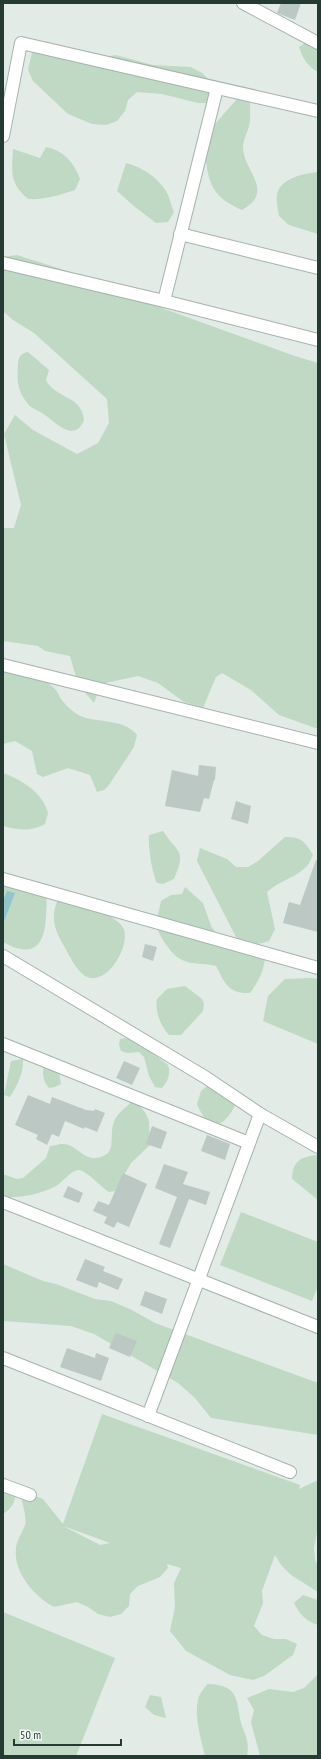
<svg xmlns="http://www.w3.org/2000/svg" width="321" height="1759" viewBox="0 0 321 1759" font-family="'PT Sans Narrow',sans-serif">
<rect width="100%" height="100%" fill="#e3ebe7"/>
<g fill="#bfd9c4" fill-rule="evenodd">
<path d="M309 40 318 43V72C307 66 303 59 299 47Z"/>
<polygon points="34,44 104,57 116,55 153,65 191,67 202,73 211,82 209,103 198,103 162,94 137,92 128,100 125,111 117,121 106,125 92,124 68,114 33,81 28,70"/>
<path d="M238 98 250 101C250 109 251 118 249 126 247 133 243 141 243 147 243 171 276 191 242 210 217 199 209 188 206 161 206 155 204 145 206 139 209 129 230 107 238 98Z"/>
<path d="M46 147C63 150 74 162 80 179L75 190C59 195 45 200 28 199 9 182 12 173 13 149L40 158Z"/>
<path d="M126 163C142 167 157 177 166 191 170 197 171 206 174 212L168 222 156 223 135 207 117 191Z"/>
<path d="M317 172 318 173V234L289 225 279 216C278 210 276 200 277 194 281 178 303 174 317 172Z"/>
<polygon points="17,255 86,277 123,294 295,356 318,363 318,729 279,715 251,690 222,673 216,677 203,708 184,702 158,683 138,676 101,684 94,703 78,684 70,656 45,651 38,646 3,641 3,528 14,528 21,505 4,434 15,415 33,430 77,454 98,443 109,423 107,399 34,333 13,320 3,311 3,257"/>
<path d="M28 352 49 370 46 380C54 398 82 395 84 420 74 445 54 420 42 413 34 408 31 409 25 400 17 389 17 378 18 365 18 357 21 353 28 352Z"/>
<path d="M3 662C22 669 40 675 55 689 58 692 59 696 61 699 66 706 75 714 83 717 100 723 125 719 137 735L134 747 109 785 104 790 97 792 90 775 68 768 43 777 37 774 32 751 15 741 3 744Z"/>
<path d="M3 773C22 780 42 792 48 813L45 824C30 832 19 830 3 826Z"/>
<path d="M163 831C178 854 187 849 174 879L163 884 157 883C152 873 148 846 149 835Z"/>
<path d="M285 837C301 837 305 841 313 855 311 858 310 863 307 866 297 877 279 881 267 892L275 929 269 941C256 946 248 945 236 937L197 861 200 848 227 859 236 867H248L258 861Z"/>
<path d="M3 876 40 882C48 891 47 903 46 915 45 946 33 959 3 942Z"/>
<path d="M185 887 203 903 211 926 219 937 265 959C263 973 258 982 250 993 228 994 225 983 216 966 205 963 192 965 182 960 176 957 171 952 168 947 153 927 156 924 161 901L171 895 182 894Z"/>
<path d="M62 892C72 896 87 898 96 904 101 907 106 912 110 916 114 919 119 922 122 926 134 941 107 989 85 976 76 970 69 955 64 946 52 926 50 912 62 892Z"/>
<polygon points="312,978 318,979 318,1044 263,1021 268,996 285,979"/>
<path d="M185 986 202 999 204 1004 203 1011 181 1035H169C160 1025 155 1012 157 999L167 989Z"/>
<path d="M126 1038 133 1039 168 1065C171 1074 168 1081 162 1088L155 1087 149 1076 144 1057 139 1052 127 1053 121 1051 119 1045 120 1039Z"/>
<path d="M52 1056 58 1066 61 1084 55 1087 49 1088C41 1079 42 1070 46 1059Z"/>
<path d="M23 1059C24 1072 17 1086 10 1097L4 1095 11 1061Z"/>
<path d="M211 1083 234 1100 235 1106C221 1131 208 1131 197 1104L201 1091Z"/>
<path d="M132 1101 138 1103 146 1114 149 1121 150 1145 131 1163 115 1191 109 1192C101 1187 87 1171 79 1170 70 1170 62 1184 54 1187 38 1195 20 1198 3 1197V1174L17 1179 23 1178 46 1158 50 1146C54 1146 59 1144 62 1144 75 1143 82 1159 96 1158 119 1155 108 1137 114 1122 116 1114 127 1107 132 1101Z"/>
<path d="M318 1155V1200L292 1179C292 1161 302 1156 318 1155Z"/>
<polygon points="241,1212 318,1242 318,1286 312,1301 220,1265"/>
<polygon points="3,1264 43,1281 56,1284 95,1299 111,1301 132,1310 155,1323 318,1383 318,1435 211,1418 195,1398 178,1383 94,1334 71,1326 3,1321"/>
<path d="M102 1414 300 1485 299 1489 318 1480V1526L314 1548 315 1560 318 1565V1592L291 1575 281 1565 275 1555 262 1591 263 1603 254 1626 262 1635 274 1639H286L297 1644 293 1655 264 1676 253 1680 230 1675 186 1651 170 1631 175 1607 174 1583 181 1568 167 1564 168 1568 160 1577 138 1586 130 1594 129 1606 121 1614 110 1617 98 1614 88 1607 77 1602 54 1607C34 1596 13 1572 16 1548 17 1540 22 1533 25 1525 27 1518 23 1507 22 1500L33 1495 43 1499 63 1524ZM65 1527H66L110 1543 100 1545Z"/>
<path d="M3 1476C17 1488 21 1502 3 1514Z"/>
<path d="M303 1595 318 1600V1625C306 1621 300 1615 294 1603Z"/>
<polygon points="3,1612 115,1658 76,1756 3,1756"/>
<polygon points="318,1674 318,1756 260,1756 251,1722 254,1710 247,1698 269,1689 293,1692 304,1688"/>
<path d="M208 1684C239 1685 236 1699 241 1723 245 1736 250 1741 247 1756H205C201 1739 194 1717 198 1700 199 1694 204 1688 208 1684Z"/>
<polygon points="150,1695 161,1697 166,1718 154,1715 145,1707"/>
</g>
<polygon fill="#92c4c9" points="7,891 15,893 3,924 3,901"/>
<g fill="#bcc8c3">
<polygon points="281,3 301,3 295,20 277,13"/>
<polygon points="199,765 216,767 215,780 214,780 209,799 204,798 200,812 165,806 172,770 198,776"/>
<polygon points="236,801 251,806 248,824 231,819"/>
<polygon points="316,860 318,861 318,932 283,923 289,902 300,905"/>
<polygon points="145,944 157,947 153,961 142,957"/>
<polygon points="124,1061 140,1068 132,1085 116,1078"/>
<polygon points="28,1095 50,1104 52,1097 86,1110 94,1111 95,1109 105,1113 97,1132 85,1127 84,1129 65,1121 59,1137 52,1134 47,1145 36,1139 38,1135 15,1125"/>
<polygon points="152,1126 167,1132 161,1149 146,1144"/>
<polygon points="207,1135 230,1144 225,1160 201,1151"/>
<polygon points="164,1164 188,1172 183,1184 210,1192 206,1205 189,1199 170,1248 159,1244 177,1197 155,1188"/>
<polygon points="123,1173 147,1184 129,1227 117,1222 114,1228 104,1223 107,1217 93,1211 98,1201 109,1205"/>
<polygon points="68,1186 83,1193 79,1203 63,1197"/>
<polygon points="85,1259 105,1267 103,1271 123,1279 118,1290 99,1282 97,1288 76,1280"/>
<polygon points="145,1291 167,1299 162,1314 140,1305"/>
<polygon points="116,1333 137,1341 130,1357 109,1348"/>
<polygon points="67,1348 95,1358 96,1353 109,1358 101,1381 60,1367"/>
</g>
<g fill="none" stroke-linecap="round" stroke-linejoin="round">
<g stroke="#a6b2ad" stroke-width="14">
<g id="minor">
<polyline points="243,3 318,43"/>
<polyline points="3,136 21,43 318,111"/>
<polyline points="180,234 318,268"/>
<polyline points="3,263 164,301 318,340"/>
<polyline points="164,301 217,88"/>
<polyline points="3,665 318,743"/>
<polyline points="3,879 318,968"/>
<polyline points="3,956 205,1077 260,1114 318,1147"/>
<polyline points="3,1044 249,1143"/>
<polyline points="3,1202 318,1327"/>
<polyline points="3,1358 290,1472"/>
<polyline points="148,1416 260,1114"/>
<polyline points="3,1485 30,1495"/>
</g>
</g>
<use href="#minor" stroke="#fff" stroke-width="12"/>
</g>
<rect width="321" height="1759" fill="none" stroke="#253a33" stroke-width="8"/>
<path d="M14 1739v6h107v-6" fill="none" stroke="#253a33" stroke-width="2"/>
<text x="20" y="1739" font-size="12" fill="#253a33" stroke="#f3f8f5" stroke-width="3" paint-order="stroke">50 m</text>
</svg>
